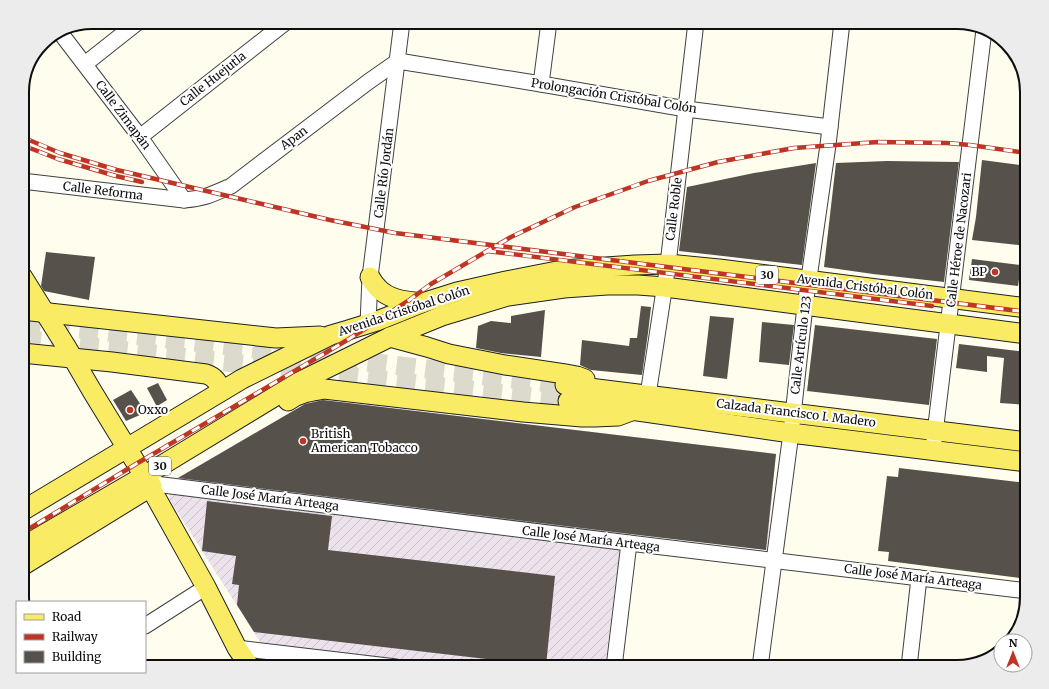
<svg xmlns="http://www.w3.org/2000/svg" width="1049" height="689" viewBox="0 0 1049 689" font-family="Merriweather,serif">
<defs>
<pattern id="industrial-furrows" width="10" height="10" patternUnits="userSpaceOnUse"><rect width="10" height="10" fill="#ece2ec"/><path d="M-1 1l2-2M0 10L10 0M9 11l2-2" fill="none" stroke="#c9c1c9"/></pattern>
</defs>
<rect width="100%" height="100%" fill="#fffeee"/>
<polygon fill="url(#industrial-furrows)" points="314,399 776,454 767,550 622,533 605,667 276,667 169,499 172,481"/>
<g fill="#56514a">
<polygon points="982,160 1027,166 1027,246 972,240 976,217"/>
<polygon points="887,161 959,162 944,282 873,274 824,267 836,163"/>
<polygon points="816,163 802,265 679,251 687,187 754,173"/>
<polygon points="46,252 95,257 89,300 44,291 41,286"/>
<polygon points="972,259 1021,265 1018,286 969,280"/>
<polygon points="641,306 651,307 648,333 642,375 591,370 580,365 582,340 629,346 630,338 637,338"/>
<polygon points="545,310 541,357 501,353 476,348 478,326 491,321 511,323 511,316"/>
<polygon points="710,316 734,318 727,379 703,376"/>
<polygon points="762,322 794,325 789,365 759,362"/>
<polygon points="815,325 937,339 929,405 807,391"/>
<polygon points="959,344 1027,352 1027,405 1000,403 1004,358 987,356 987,372 956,368"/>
<polygon points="158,383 167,400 159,405 156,405 147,388"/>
<polygon points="131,390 141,405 140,415 126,421 113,400"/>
<polygon points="323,400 776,454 766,550 630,534 178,478 305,404"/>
<polygon points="899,468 1027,483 1027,579 888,561 889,552 878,551 887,476 898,477"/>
<polygon points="207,501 332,516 328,550 555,576 546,666 254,632 237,605 239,585 232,584 236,556 202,551"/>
</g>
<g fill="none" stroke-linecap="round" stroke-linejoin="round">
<g stroke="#dbdacc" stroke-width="19" stroke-dasharray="19 10" stroke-linecap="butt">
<polyline points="22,322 565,385"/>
<polyline points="22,339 568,401"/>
</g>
<g stroke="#414141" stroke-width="17">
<g id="minor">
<polyline points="59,31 140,137 184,200"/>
<polyline points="85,64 138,22"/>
<polyline points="541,84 549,22"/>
<polyline points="140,137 286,22"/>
<path d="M22 181 184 200C203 199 213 194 231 186L368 82 398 61 541 84 686 109 830 127"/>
<polyline points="368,324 370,277 402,22"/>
<polyline points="648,395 668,264 696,22"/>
<polyline points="934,441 984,30"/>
<polyline points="155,484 629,543 1027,591"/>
<polyline points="145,626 206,587"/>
<polyline points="237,648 396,667"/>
<polyline points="614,667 629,543"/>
<polyline points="760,667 791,433 805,306 828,145 842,22"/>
<polyline points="909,667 919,578"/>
</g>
</g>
<g stroke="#1f1f1f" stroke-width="21">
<g id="major">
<polyline points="22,276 67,348 92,391 144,476 206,587 237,648 250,667"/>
<path d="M370 277C372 281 375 285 378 288 389 300 406 301 422 303"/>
<polyline points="22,310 276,338 320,336"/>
<polyline points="390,337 427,347 449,354 505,365 565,374 577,376 585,379"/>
<path d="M22 353 112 362 206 374C215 377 218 382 221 391"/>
<polyline points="565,385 1027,442"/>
<path d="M288 401C299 393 311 391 324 389L523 412 582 417H595L618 416 634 410"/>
<polyline points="568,401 791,433 1027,462"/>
<polyline points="22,511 242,379 331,335 348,330 377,321 422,303 457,292 506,281 562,270 635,265 668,264 719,269 1027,308"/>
<polyline points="22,547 144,476 297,383 390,337 442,316 508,296 564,288 607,285 638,285 665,287 1027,334"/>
<polyline points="22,566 152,486"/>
</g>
</g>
<use href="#minor" stroke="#fff" stroke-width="15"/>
<use href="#major" stroke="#f9ec64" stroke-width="19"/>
<g stroke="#be3525" stroke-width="4.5">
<g id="rail">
<polyline points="22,137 60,153 117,170 330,220 395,233 1027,312"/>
<polyline points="22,145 58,159 116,176 142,182"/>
<polyline points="487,251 932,306"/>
<polyline points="22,533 136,464 349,339 408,301 431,284 511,237 575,207 648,181 718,162 794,148 878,142 947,143 970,145 1027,153"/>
</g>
</g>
<use href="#rail" stroke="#fff" stroke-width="3" stroke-dasharray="9" stroke-linecap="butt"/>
</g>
<g fill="#be3525" stroke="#fff" stroke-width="1.5">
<circle cx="995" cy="272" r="4"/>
<circle cx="130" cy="410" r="4"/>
<circle cx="303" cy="441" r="4"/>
</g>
<g text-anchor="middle" stroke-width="4" stroke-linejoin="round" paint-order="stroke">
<g fill="#fff" stroke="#565656" stroke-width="1">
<rect x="756" y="266" width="22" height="18" rx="3"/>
<rect x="149" y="457" width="22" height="18" rx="3"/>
</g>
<g font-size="11" font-weight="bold" fill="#0e0e0e">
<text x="767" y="279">30</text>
<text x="160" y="470">30</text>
</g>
<g font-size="12" fill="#0e0e0e" stroke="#fff">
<text transform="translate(213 79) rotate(-38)" y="4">Calle Huejutla</text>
<text transform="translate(614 96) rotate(9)" y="4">Prolongación Cristóbal Colón</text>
<text transform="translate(123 115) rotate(53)" y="4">Calle Zimapán</text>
<text transform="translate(294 138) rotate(-37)" y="4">Apan</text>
<text transform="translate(384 173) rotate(-83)" y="4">Calle Río Jordán</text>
<text transform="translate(103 191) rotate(7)" y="4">Calle Reforma</text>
<text transform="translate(674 209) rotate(-83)" y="4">Calle Roble</text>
<text transform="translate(959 240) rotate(-83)" y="4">Calle Héroe de Nacozari</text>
<text transform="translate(865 287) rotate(7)" y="4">Avenida Cristóbal Colón</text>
<text transform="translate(404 311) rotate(-18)" y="4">Avenida Cristóbal Colón</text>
<text transform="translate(801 345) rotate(-83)" y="4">Calle Artículo 123</text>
<text transform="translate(796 413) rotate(7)" y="4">Calzada Francisco I. Madero</text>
<text transform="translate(270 498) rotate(7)" y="4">Calle José María Arteaga</text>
<text transform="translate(591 539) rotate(7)" y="4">Calle José María Arteaga</text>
<text transform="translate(913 577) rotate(7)" y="4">Calle José María Arteaga</text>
</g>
<g font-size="12" fill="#0e0e0e" stroke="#fff" text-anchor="start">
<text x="987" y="276" text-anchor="end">BP</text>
<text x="138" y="414">Oxxo</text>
<text x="311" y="438">British<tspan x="311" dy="14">American Tobacco</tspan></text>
</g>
</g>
<path d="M0 0H1049V689H0ZM92 29H957A63 63 0 0 1 1020 92V597A63 63 0 0 1 957 660H92A63 63 0 0 1 29 597V92A63 63 0 0 1 92 29Z" fill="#ececec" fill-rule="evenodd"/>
<path fill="none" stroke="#0e0e0e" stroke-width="2" d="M92 29H957A63 63 0 0 1 1020 92V597A63 63 0 0 1 957 660H92A63 63 0 0 1 29 597V92A63 63 0 0 1 92 29Z"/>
<rect x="16" y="601" width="130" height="72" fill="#ffffff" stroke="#9f9f9f"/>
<rect x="24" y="614" width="20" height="6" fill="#f9ec64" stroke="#9f9f9f"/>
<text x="52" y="621" font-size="12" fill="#0e0e0e">Road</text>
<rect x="24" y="634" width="20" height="6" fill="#be3525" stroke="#9f9f9f"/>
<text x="52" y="641" font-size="12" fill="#0e0e0e">Railway</text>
<rect x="24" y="651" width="20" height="12" fill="#56514a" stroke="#9f9f9f"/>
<text x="52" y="661" font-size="12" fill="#0e0e0e">Building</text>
<g transform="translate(1013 653)"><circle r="19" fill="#ffffff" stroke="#9f9f9f"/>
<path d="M0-3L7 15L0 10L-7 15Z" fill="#be3525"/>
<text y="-6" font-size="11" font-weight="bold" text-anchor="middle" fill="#0e0e0e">N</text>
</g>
</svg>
